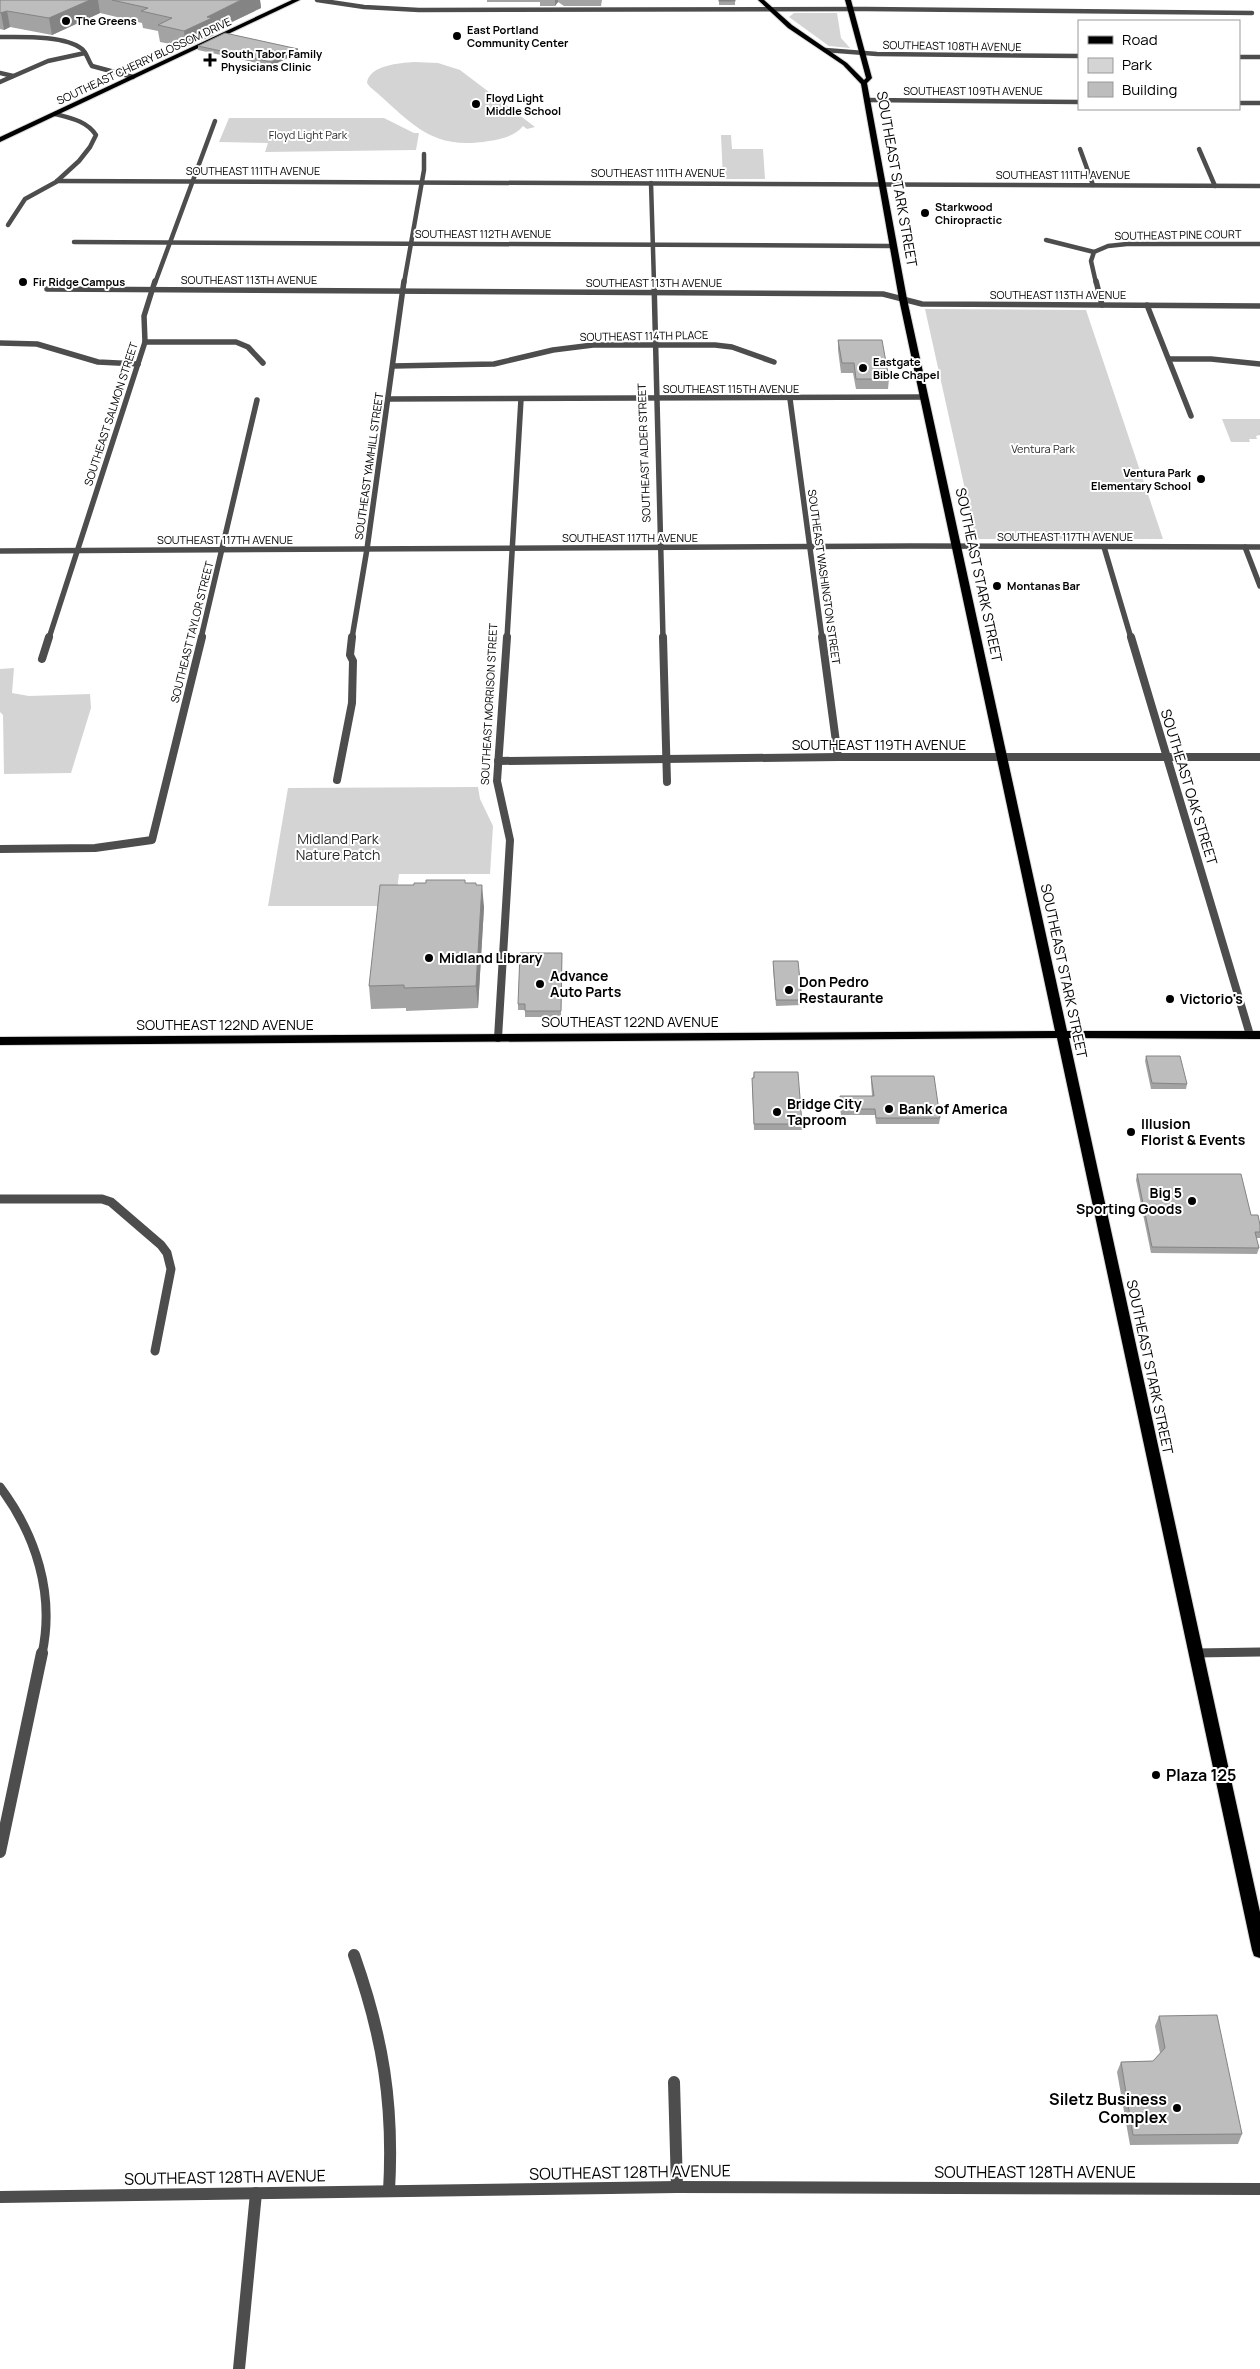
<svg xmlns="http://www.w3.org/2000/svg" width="1260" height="2369" viewBox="0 0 1260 2369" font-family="Manrope,sans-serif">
<rect width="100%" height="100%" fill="#fff"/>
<g fill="#d4d4d4">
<polygon points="794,13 837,13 841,38 850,48 829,46 789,17"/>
<path d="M414 62 438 63 460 70 535 127 527 129 523 126C515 136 502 139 489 141 429 151 412 122 370 87L367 83C369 65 400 63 414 62Z"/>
<polygon points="229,118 384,118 414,133 419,133 416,150 265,152 268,143 219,142"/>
<polygon points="721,135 731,135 732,149 763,149 765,179 723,179"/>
<polygon points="925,309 1086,310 1163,539 976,539"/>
<polygon points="1222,419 1260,419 1260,435 1256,436 1257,439 1249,439 1250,442 1231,442"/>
<polygon points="14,668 12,693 29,696 90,694 91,708 71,773 4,774 3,715 0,712 0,669"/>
<polygon points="478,787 480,799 493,826 490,874 399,874 395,906 268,906 288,788"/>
</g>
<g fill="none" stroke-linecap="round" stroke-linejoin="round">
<g stroke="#dbdbdb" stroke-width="2">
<g id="major">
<polygon points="292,0 300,0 0,142 0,137"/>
<polygon points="758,0 764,0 792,25 847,63 864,80 866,78 845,0 851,0 872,78 867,83 907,299 1067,1031 1260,1031 1260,1039 1069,1038 1260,1912 1260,1958 1254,1956 1252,1950 1057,1038 0,1045 0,1037 1055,1031 899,299 861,84 843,65 788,28"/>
</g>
</g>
<g stroke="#4d4d4d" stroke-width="4.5">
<polyline points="317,0 364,7 419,10 866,9 1252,13"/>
<path d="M0 37C21 37 65 35 82 49 87 53 88 61 92 66L133 77"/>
<polyline points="825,50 877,54 1079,56"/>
<polyline points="1239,57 1260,57"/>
<polyline points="0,73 13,76"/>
<polyline points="0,82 48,61 85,53"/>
<polyline points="867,100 1079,102"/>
<polyline points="1239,103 1260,103"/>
<polyline points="1080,149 1093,185"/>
<polyline points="1199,149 1215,186"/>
<polyline points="57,181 1260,186"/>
<polyline points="651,183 654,283"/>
<path d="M8 225 25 199 56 182 79 161 90 147 96 135C87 121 71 118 55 114"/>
<polyline points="1046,240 1094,252"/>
<polyline points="74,242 892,246"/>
<polyline points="155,283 215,121"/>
<polyline points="404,283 424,170 424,154"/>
<polyline points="1096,283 1091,261 1094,252 1108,246 1127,244 1260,244"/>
</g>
<g stroke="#4d4d4d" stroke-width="5.5">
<polyline points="654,281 663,638"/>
<polyline points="1096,281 1102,305"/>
<polyline points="47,289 883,294 922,304 1260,306"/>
<polyline points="1147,305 1191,416"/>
<polyline points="145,342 236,342 248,347 263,363"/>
<polyline points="0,343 37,344 98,362 138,364"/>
<polyline points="1169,359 1211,359 1260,364"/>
<polyline points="393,366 494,364 553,350 593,345 715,345 732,347 774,362"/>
<polyline points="388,399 924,397"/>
<polyline points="790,399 822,638"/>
<polyline points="1104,547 1131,638"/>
<polyline points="1245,547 1260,586"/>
<polyline points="0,551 911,546 1260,547"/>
<polyline points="49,638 145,342 144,316 155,281"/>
<polyline points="201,638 257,400"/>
<polyline points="352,638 367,549 404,281"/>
<polyline points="507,638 521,399"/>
</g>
<g stroke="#4d4d4d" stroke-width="8">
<polyline points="663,637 667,782"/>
<polyline points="822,637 838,757"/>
<polyline points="1131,637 1250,1035"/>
<polyline points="42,659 49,637"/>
<polyline points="498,761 838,757 1260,757"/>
<polyline points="337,780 352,703 353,661 350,655 352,637"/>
<polyline points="0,849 95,848 152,840 202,637"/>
<polyline points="498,1038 510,840 497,781 507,637"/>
</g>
<g stroke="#4d4d4d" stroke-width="9">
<polyline points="0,1199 102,1199 111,1202 161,1245 167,1253 171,1269 155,1351"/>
<path d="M0 1487C36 1535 55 1594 42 1654"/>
<polyline points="1195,1653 1260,1652"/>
</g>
<g stroke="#4d4d4d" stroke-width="12">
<polyline points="0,1852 42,1653"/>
<path d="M354 1955C383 2037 394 2104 389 2191"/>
<polyline points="674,2082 677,2187"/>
<polyline points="0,2197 677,2187 1260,2189"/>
<polyline points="239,2369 256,2193"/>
</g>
<use href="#major" fill="#000" fill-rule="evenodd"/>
</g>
<g fill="#a3a3a3">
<polygon points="0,0 260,0 261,8 213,31 214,35 186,47 160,42 158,31 143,28 142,23 100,13 52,35 10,27 4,30 0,29"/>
<polygon points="487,0 602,0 601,6 564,6 558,2 555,6 540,6 540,2 487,2"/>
<rect x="719" y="0" width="16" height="5"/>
<polygon points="198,46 298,49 298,53 271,66 198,50"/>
<polygon points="838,340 889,379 888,389 856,389 853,373 841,373 838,350"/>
<polygon points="466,883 477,885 484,907 478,1008 406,1011 406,1008 371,1009 369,986 414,885"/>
<polygon points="562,953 561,1017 525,1017 525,1010 518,1010 518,1004"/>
<polygon points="773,961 802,1000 801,1005 776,1006 773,967"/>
<polygon points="1146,1056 1187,1084 1186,1089 1151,1089 1145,1061"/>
<polygon points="754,1072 802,1124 802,1130 754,1130 752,1084"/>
<polygon points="871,1076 940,1118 939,1124 876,1124 875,1115 841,1115 839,1102 840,1096 872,1096 871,1082"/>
<polygon points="1137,1174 1251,1215 1260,1225 1260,1238 1256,1238 1259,1248 1257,1254 1151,1253 1136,1180"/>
<polygon points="1159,2016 1242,2134 1238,2144 1130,2145 1117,2072 1121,2062 1153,2061 1160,2053 1155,2026"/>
</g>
<g fill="#848484">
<polygon points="90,0 98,0 100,13 52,35 49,18"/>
<polygon points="241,0 260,0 261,8 213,31 214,35 186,47 184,31 207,17"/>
<polygon points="555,0 558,0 558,2 555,6"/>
<polygon points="7,11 10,27 4,30 1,13"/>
<polygon points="298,49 298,53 271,66 271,62"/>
<polygon points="482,885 484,907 478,1008 476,986"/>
</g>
<g fill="#bdbdbd" stroke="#848484">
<polygon points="0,0 90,0 49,18 7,11 0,13"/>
<polygon points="112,0 241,0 207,17 212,18 184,31 158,25 172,18 141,11 148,8"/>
<rect x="719" y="0" width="16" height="1"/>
<polygon points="225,33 298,49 271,62 198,46"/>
<polygon points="838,340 882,340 889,379 856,379 854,363 842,363"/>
<polygon points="426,880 465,880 465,883 476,883 476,885 482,885 476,986 404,988 404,985 369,986 380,885 414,885 414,883 426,883"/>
<polygon points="520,953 562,953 561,1011 525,1011 525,1004 518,1004"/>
<polygon points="773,961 798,961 802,1000 776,1000"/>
<polygon points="1146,1056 1180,1056 1187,1084 1152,1083"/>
<polygon points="754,1072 798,1072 802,1124 754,1124 752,1078 754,1078"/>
<polygon points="871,1076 934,1076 940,1118 876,1118 875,1109 841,1109 840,1096 874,1096"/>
<polygon points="1137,1174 1241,1174 1251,1215 1258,1215 1260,1225 1260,1232 1255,1232 1259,1248 1152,1247"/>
<polygon points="1217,2015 1242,2134 1133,2135 1121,2062 1153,2061 1165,2048 1159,2016"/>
</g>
<g fill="#000" stroke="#fff" stroke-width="2">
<circle cx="66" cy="21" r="5"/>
<circle cx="457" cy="36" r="5"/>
<path d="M207.5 52.5h5v5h5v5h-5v5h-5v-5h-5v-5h5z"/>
<circle cx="476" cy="104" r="5"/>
<circle cx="925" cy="213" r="5"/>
<circle cx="23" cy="282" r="5"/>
<circle cx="863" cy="368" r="5"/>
<circle cx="1201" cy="479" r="5"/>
<circle cx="997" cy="586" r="5"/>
<circle cx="429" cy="958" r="5"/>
<circle cx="540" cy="984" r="5"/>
<circle cx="789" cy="990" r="5"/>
<circle cx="1170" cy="999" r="5"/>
<circle cx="889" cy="1109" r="5"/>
<circle cx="777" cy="1112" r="5"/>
<circle cx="1131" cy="1132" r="5"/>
<circle cx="1192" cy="1201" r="5"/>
<circle cx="1156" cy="1775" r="5"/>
<circle cx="1177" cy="2108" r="5"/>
</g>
<g text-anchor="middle" stroke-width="4" stroke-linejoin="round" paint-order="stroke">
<g font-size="11" font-weight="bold" fill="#000" stroke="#fff" text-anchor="start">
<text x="76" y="25">The Greens</text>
<text x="467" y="34">East Portland<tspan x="467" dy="13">Community Center</tspan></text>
<text x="221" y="58">South Tabor Family<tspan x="221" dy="13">Physicians Clinic</tspan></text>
<text x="486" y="102">Floyd Light<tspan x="486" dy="13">Middle School</tspan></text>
<text x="935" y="211">Starkwood<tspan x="935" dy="13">Chiropractic</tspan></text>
<text x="33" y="286">Fir Ridge Campus</text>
<text x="873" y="366">Eastgate<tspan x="873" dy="13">Bible Chapel</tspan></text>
<text x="1191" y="477" text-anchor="end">Ventura Park<tspan x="1191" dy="13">Elementary School</tspan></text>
<text x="1007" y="590">Montanas Bar</text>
</g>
<g font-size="11" fill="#000" stroke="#fff">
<text transform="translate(952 46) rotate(1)" y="4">SOUTHEAST 108TH AVENUE</text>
<text transform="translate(144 61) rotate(-25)" y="4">SOUTHEAST CHERRY BLOSSOM DRIVE</text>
<text x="973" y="95">SOUTHEAST 109TH AVENUE</text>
<text x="253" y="175">SOUTHEAST 111TH AVENUE</text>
<text x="658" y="177">SOUTHEAST 111TH AVENUE</text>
<text x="1063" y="179">SOUTHEAST 111TH AVENUE</text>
<text x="483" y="238">SOUTHEAST 112TH AVENUE</text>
<text transform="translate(1178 235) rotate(-1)" y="4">SOUTHEAST PINE COURT</text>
<text x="249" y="284">SOUTHEAST 113TH AVENUE</text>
<text x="654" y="287">SOUTHEAST 113TH AVENUE</text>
<text x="1058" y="299">SOUTHEAST 113TH AVENUE</text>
<text transform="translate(644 336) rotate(-1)" y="4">SOUTHEAST 114TH PLACE</text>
<text x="731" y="393">SOUTHEAST 115TH AVENUE</text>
<text transform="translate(111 414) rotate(-72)" y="4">SOUTHEAST SALMON STREET</text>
<text transform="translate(644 453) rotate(-92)" y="4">SOUTHEAST ALDER STREET</text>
<text transform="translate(369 466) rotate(-82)" y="4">SOUTHEAST YAMHILL STREET</text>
<text x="1065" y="541">SOUTHEAST 117TH AVENUE</text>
<text x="630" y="542">SOUTHEAST 117TH AVENUE</text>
<text x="225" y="544">SOUTHEAST 117TH AVENUE</text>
<text transform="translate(824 577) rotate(82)" y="4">SOUTHEAST WASHINGTON STREET</text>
<text transform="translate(192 632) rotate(-76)" y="4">SOUTHEAST TAYLOR STREET</text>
<text transform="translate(489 704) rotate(-87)" y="4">SOUTHEAST MORRISON STREET</text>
</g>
<g font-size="11" fill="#2b2b2b" stroke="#fff">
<text x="308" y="139">Floyd Light Park</text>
<text x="1043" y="453">Ventura Park</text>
</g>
<g font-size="14" fill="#000" stroke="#fff">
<text transform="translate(897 179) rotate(80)" y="5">SOUTHEAST STARK STREET</text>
<text transform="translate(979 575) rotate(78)" y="5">SOUTHEAST STARK STREET</text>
<text x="879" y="750">SOUTHEAST 119TH AVENUE</text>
<text transform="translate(1189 787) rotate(73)" y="5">SOUTHEAST OAK STREET</text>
<text transform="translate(1064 971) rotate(78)" y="5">SOUTHEAST STARK STREET</text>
<text x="630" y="1027">SOUTHEAST 122ND AVENUE</text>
<text x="225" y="1030">SOUTHEAST 122ND AVENUE</text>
<text transform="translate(1150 1367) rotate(78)" y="5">SOUTHEAST STARK STREET</text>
</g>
<g font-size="14" fill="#2b2b2b" stroke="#fff">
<text x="338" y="844">Midland Park<tspan x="338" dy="16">Nature Patch</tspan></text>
</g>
<g font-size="14" font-weight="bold" fill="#000" stroke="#fff" text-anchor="start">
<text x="439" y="963">Midland Library</text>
<text x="550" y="981">Advance<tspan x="550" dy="16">Auto Parts</tspan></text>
<text x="799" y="987">Don Pedro<tspan x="799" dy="16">Restaurante</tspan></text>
<text x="1180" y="1004">Victorio's</text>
<text x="787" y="1109">Bridge City<tspan x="787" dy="16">Taproom</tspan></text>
<text x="899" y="1114">Bank of America</text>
<text x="1141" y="1129">Illusion<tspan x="1141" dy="16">Florist &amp; Events</tspan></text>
<text x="1182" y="1198" text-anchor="end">Big 5<tspan x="1182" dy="16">Sporting Goods</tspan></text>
</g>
<g font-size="16" font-weight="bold" fill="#000" stroke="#fff" text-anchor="start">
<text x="1166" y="1781">Plaza 125</text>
<text x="1167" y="2105" text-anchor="end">Siletz Business<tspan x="1167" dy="18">Complex</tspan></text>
</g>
<g font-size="16" fill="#000" stroke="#fff">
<text transform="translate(630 2172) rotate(-1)" y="6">SOUTHEAST 128TH AVENUE</text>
<text x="1035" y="2178">SOUTHEAST 128TH AVENUE</text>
<text transform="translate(225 2177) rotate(-1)" y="6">SOUTHEAST 128TH AVENUE</text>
</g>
</g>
<rect x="1078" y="20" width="162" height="90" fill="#ffffff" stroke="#999999"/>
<rect x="1088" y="36" width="25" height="8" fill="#000000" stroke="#999999"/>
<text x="1122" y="45" font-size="15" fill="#000000">Road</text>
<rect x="1088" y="58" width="25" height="15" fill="#d4d4d4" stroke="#999999"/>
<text x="1122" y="70" font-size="15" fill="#000000">Park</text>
<rect x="1088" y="82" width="25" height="15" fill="#bdbdbd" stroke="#999999"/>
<text x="1122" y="95" font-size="15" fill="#000000">Building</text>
</svg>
